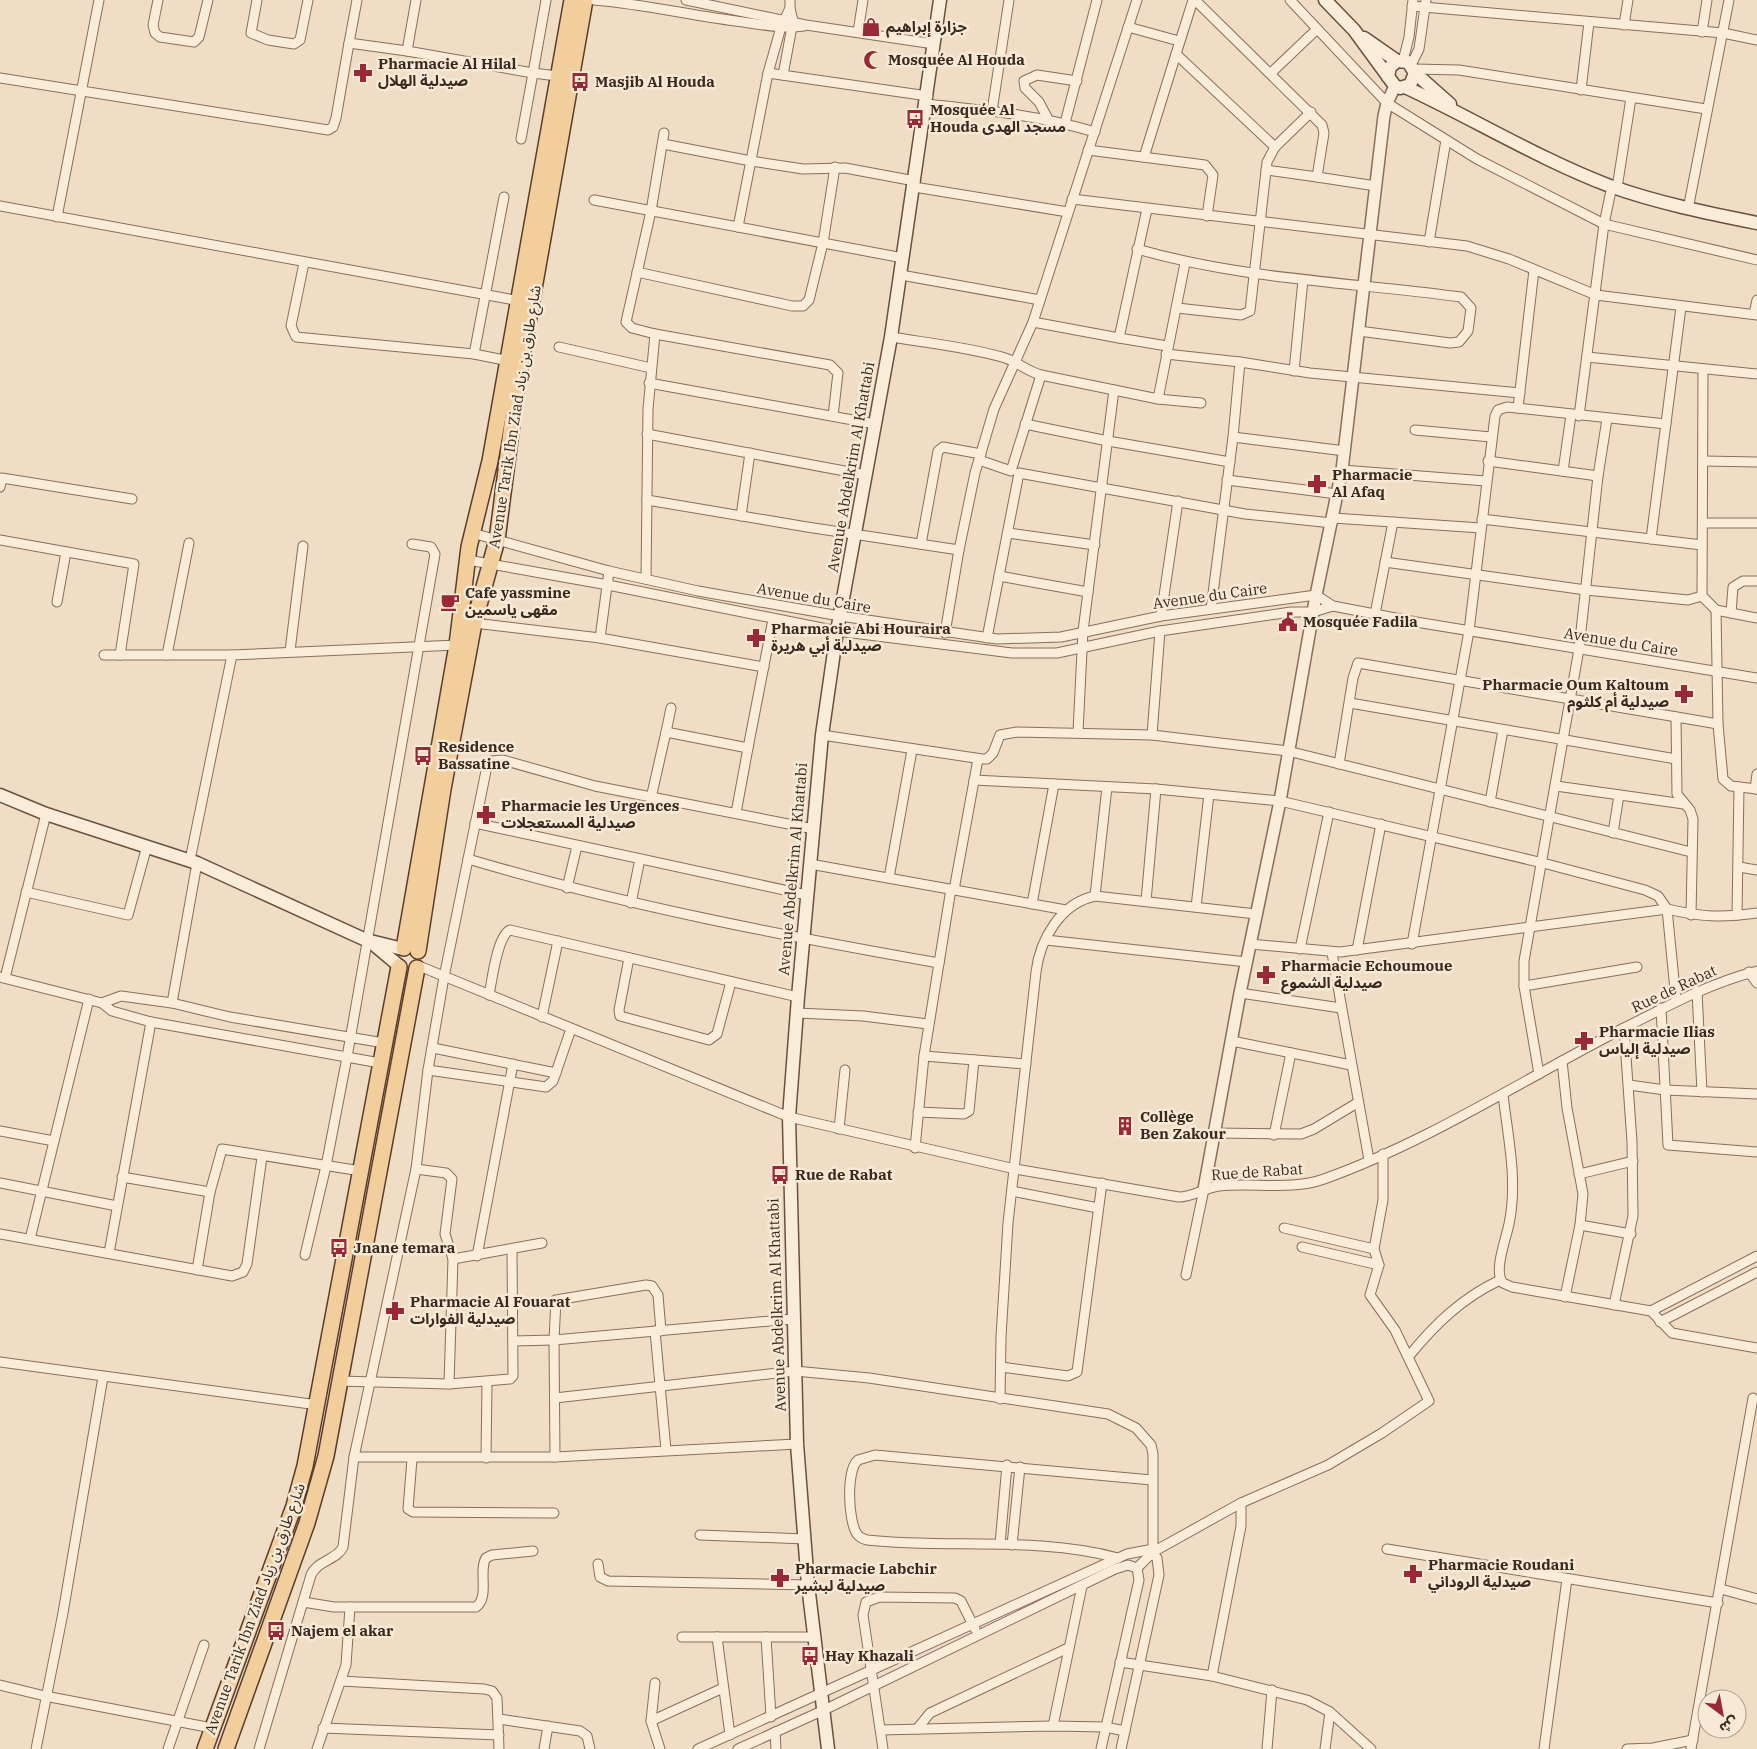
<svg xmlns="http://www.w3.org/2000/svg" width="1757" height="1749" viewBox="0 0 1757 1749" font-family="'IBM Plex Serif','Noto Sans Arabic',serif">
<rect width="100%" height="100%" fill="#efdec5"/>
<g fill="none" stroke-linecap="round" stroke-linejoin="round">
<g stroke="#8a6e5a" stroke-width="11">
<g id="minor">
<polyline points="158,0 153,25 155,33 160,37 194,42 199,37 208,0"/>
<polyline points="257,0 251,33 268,40 294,44 300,40 308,0"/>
<polyline points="357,0 349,43 407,51 533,73 546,0"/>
<path d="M594 0C644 4 693 16 743 22 763 25 784 29 804 26"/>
<polyline points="686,0 806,25 934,44"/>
<polyline points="1193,0 1176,54 1275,147 1311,112"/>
<polyline points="1195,0 1322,125 1324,133 1317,177 1376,186"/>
<polyline points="1290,0 1387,103 1477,159 1604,224 1757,260"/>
<polyline points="1412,6 1723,33 1757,40"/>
<polyline points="1624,25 1628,0"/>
<polyline points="1128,27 1179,41"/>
<polyline points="858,32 863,0"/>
<polyline points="1702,32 1707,0"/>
<polyline points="407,51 416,0"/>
<polyline points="1403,61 1409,37 1413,0"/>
<polyline points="1411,65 1419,49 1426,0"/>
<polyline points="1414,69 1459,70 1706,109"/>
<polyline points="768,73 928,96"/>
<polyline points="1271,73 1316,30"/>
<polyline points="783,75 793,21 790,8 790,0"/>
<polyline points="0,78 328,130 333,127 336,118 349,43"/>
<polyline points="1581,90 1589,22"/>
<path d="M927 104C984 110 1039 115 1095 132"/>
<polyline points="992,111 1009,0"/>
<polyline points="1048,119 1039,102 1025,88 1024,81 1037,75 1077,81"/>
<polyline points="1065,123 1097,0"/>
<polyline points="521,139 533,73 557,76"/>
<polyline points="663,144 751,161 803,169 845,168 915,181"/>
<polyline points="1088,150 1205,165 1213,175 1207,216"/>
<polyline points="1144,157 1176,54"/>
<polyline points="1266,170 1317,177"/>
<polyline points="914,187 1068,212"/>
<polyline points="1617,188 1631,98"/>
<polyline points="1072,199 1467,246 1509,259 1596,295 1757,315"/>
<polyline points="594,200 903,258"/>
<polyline points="0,206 520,301"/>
<polyline points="1688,209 1729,0"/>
<polyline points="57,217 99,0"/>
<polyline points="738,227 768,73 781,27 790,8"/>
<polyline points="1429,242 1446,140"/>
<path d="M1137 249C1245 280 1352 282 1461 297L1471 308 1468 331 1459 342 1450 343 1359 331"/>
<polyline points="304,263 291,326 296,337 474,354 509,361"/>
<polyline points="637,272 792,306 803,306 809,300 823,243 835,167"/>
<polyline points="901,275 1040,300"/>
<polyline points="1177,308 1241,315 1250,311 1267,162 1275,147"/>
<polyline points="1754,314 1757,300"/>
<polyline points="1033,322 1119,338 1147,209"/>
<polyline points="655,334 632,328 626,322 651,211 664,133"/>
<path d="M891 337C928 343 966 347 1002 357 1017 361 1026 371 1041 375L1158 399 1185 263"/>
<polyline points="1119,338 1167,346"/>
<polyline points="559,347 651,368"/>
<polyline points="474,354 504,197"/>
<polyline points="1166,354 1240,362 1233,437"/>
<polyline points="1587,357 1757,374"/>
<polyline points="1240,362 1310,373 1520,393"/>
<polyline points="1294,371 1303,280"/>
<polyline points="649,383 875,424"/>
<polyline points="1158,399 1201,403"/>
<polyline points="1518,408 1534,270"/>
<polyline points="1579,416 1604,224 1612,186"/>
<polyline points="1025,424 1108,441 1230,462"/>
<polyline points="1415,430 1491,437"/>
<polyline points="647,434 866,475"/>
<polyline points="979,460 1011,471 1041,375"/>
<polyline points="1488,461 1598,476"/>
<polyline points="1704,461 1757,462"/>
<polyline points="1342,470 1486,481"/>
<polyline points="1563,471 1571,415"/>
<polyline points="1227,480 1337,494"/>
<polyline points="0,487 2,478 132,499"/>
<polyline points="647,500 807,527 959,550 975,473 994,409 1033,322 1137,0"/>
<polyline points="741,516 750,453"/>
<polyline points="1333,518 1481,528"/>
<polyline points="1482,519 1702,545"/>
<polyline points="1703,523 1757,523"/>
<polyline points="472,533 609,571 698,591 840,616 997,639 1061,637 1161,616 1316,595 1333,606 1416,622 1757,678"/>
<polyline points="1008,533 1095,545"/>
<polyline points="1651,539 1681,307"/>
<polyline points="0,540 134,564 120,655"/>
<polyline points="921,544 938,451 943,447 981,454"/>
<polyline points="468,560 608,585 837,631 1012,653 1057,653 1160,631 1291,612 1313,612 1333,606"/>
<polyline points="1385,562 1586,590 1688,600 1702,596 1716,610 1757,618"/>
<polyline points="999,576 1088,592"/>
<polyline points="646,579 648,409 655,334 830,365 838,373 833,416"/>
<polyline points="1702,596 1703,369"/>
<polyline points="57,602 66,552"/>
<polyline points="1211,609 1233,437 1345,451"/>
<polyline points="1716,610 1718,724 1723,779 1731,786 1757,789"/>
<polyline points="1731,613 1733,587 1743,581 1757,581"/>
<polyline points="1375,614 1393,522"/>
<polyline points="1161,616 1178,501"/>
<polyline points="474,623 600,638 764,667"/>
<polyline points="945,633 959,550"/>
<polyline points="600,638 609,571"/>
<polyline points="987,638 1019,473 1245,514 1332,523"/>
<polyline points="290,651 303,546"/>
<polyline points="104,655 232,655"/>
<polyline points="167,655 189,543"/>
<polyline points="1350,703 1676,759"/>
<polyline points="1676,717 1677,794 1690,810 1693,819 1691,915"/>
<polyline points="666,732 671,708"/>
<polyline points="1078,732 1083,631 1114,390"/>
<polyline points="822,735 982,759 987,759 993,753 1000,735 1017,732 1152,735 1288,751 1691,852"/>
<polyline points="1152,735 1160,631"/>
<polyline points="748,748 773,619"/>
<polyline points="1339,764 1353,678 1358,663 1718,724"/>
<path d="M974 780 1156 789 1280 801 1543 863 1645 890 1658 896 1667 909C1701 917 1722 918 1757 913"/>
<polyline points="1556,786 1684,804"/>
<polyline points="1755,789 1757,774"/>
<polyline points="651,798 666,732 748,748 736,813"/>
<polyline points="1490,802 1503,730"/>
<polyline points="475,823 807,895"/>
<polyline points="1613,833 1619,795"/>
<path d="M468 859C623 905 780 935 939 963"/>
<polyline points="190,860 232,655 457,645"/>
<polyline points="810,864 1066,910"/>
<polyline points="1739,867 1757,870"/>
<polyline points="889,878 912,750"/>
<polyline points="567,888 577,846"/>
<polyline points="954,890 978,759"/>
<polyline points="26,892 128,915 147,846"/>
<polyline points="1095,896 1107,787"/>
<polyline points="1146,901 1156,789"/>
<polyline points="631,903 640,859"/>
<polyline points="1032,904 1054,784"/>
<polyline points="1196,907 1209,794"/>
<polyline points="1737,915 1739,787"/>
<polyline points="1046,940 1247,962"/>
<polyline points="1250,944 1340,952 1667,909 1676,1000"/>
<polyline points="1412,944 1469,631 1495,416 1498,410 1507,407 1666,424"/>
<polyline points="1300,949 1329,812"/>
<polyline points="1357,950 1381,824"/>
<polyline points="1332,953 1369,1160"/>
<polyline points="629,958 619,1010 620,1016 709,1040 717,1034 731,982"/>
<path d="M419 966 789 1117 1015 1169 1179 1197C1193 1197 1204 1188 1219 1186 1253 1182 1291 1191 1324 1179 1428 1142 1524 1079 1622 1029 1666 1007 1709 983 1757 971"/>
<polyline points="1749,972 1757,983"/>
<polyline points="0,977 102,1003 112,1011 151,1022 380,1063"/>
<polyline points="5,978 46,814"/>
<polyline points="1524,986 1637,967"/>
<polyline points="1697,991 1702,1092"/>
<polyline points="1240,993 1341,1008"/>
<path d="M489 995C492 981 497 936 510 930L798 997"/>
<polyline points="102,1003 121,996 172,1003 230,1017 384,1043"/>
<polyline points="172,1003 197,863"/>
<polyline points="1661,1008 1668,1145 1757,1152"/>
<polyline points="797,1013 863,1016 928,1024"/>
<polyline points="542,1017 558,941"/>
<polyline points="1232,1041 1351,1065"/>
<polyline points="433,1048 556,1073"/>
<polyline points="924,1056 1026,1064"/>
<polyline points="1562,1061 1567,1108 1583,1194 1580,1225 1565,1297"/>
<polyline points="428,1070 546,1087 553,1081 571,1029"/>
<polyline points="1539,1074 1524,986 1524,961 1579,649 1598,476 1607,419"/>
<polyline points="1629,1085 1665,1090 1757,1094"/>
<path d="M1503 1095C1508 1138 1518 1181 1509 1224 1506 1239 1493 1272 1503 1283L1512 1287 1651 1311 1672 1333 1757 1348"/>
<polyline points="918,1112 964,1114 969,1111 974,1060"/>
<polyline points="839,1129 845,1070"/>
<polyline points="0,1131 54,1141"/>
<polyline points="1215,1133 1301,1134 1314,1129 1357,1103"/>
<polyline points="1274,1135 1291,1053"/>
<polyline points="915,1148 924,1056 951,889"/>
<polyline points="416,1169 446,1173 452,1179 445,1234 453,1259"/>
<polyline points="1579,1174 1633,1161"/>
<polyline points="122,1177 210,1192"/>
<polyline points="0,1183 117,1206"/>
<polyline points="1012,1191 1098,1208"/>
<polyline points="1580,1225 1631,1234"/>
<polyline points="1284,1228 1374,1249"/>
<polyline points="0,1234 232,1276 243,1272 247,1264 262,1157"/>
<polyline points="30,1239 89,999"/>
<polyline points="1302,1247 1379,1265"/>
<polyline points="109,1253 151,1022"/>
<polyline points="305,1255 326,1166 347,1057 435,554 431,547 412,544"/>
<polyline points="477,1256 513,1064"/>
<polyline points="197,1270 210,1192 222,1149 361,1171"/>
<polyline points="1186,1275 1204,1189"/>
<polyline points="1614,1305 1633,1216 1632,1142 1624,1028"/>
<polyline points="1651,1311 1757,1256"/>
<polyline points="1660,1322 1757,1272"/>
<polyline points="655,1331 666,1450"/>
<polyline points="513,1341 554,1340 793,1319"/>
<path d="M1409 1356C1435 1324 1462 1298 1500 1280"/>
<polyline points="0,1362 318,1405"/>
<polyline points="1001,1367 1068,1376 1077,1372 1102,1183"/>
<polyline points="339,1381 449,1384 510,1379 513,1376 512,1249"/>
<polyline points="449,1384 453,1259 542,1243"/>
<polyline points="555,1398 795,1371 869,1378 1108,1414 1136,1428 1151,1445 1153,1454 1153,1552 1137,1568"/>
<path d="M1000 1399 1001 1337 1008 1223 1036 972C1040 939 1061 903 1095 896L1256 914"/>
<polyline points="354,1457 555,1457 797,1444"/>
<polyline points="555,1457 554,1340 556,1300 646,1285 652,1286 658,1295 661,1331"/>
<polyline points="486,1458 487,1382"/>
<polyline points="412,1459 408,1509 413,1512 554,1513"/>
<polyline points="700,1535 805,1539"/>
<polyline points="1000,1544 1007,1465"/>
<polyline points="1012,1545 1020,1467"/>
<polyline points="1387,1549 1718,1603"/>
<polyline points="1153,1552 1241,1503 1328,1465 1382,1433 1429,1401 1395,1330 1370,1295 1379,1265 1374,1249 1383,1200 1383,1154"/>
<path d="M1118 1558C1037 1536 950 1549 867 1540 863 1539 860 1538 857 1534 848 1521 846 1470 858 1460L875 1455 1152 1480"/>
<polyline points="598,1564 600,1577 608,1581 808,1585"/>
<polyline points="1721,1589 1757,1599"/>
<path d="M303 1602 334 1607H476C490 1597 478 1571 486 1558L492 1555 533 1551"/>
<polyline points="682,1637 815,1637"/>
<polyline points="717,1637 730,1735"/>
<polyline points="766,1637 771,1717"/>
<polyline points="1120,1662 1212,1676 1307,1700 1330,1712 1371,1749"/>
<polyline points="1212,1676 1241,1526 1241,1503"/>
<polyline points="341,1681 484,1689 492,1691 497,1698 499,1749"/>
<polyline points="655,1683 651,1721 660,1749"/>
<polyline points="0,1685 45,1696 212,1728"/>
<polyline points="499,1719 580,1731 587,1736 590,1749"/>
<polyline points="651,1721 723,1688"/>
<polyline points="1053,1726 1082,1586"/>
<polyline points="323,1728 499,1735"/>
<polyline points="917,1729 930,1713 1068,1648"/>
<polyline points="881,1730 1053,1726 1105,1727 1125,1731"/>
<polyline points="775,1732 776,1749"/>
<polyline points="36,1749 63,1613 103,1377"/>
<polyline points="168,1749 204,1645"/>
<path d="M259 1749 311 1575C318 1560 337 1560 343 1547L354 1457 416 1169 428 1070 444 977 487 766 491 761 503 760 595 786 814 829"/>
<polyline points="317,1749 346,1665 350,1607"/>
<polyline points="544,1749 548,1726"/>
<polyline points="698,1749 1127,1554 1148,1550 1157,1558 1159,1575 1121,1749"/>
<polyline points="738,1749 824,1710 1115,1569 1128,1565 1137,1568 1139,1580 1101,1749"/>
<polyline points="883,1749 863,1615 866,1602 879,1597 955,1598 961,1601 975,1629"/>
<polyline points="1267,1749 1272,1690"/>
<polyline points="1325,1749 1330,1712"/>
<polyline points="1544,1749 1567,1579"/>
<polyline points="1627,1749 1653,1748 1693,1740"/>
<polyline points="1691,1749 1753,1398"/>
</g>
</g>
<g stroke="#8a6e5a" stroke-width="14">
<polyline id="tertiary" points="1204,1189 1240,993 1280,801 1316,595 1342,470 1384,116 1387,103 1395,86"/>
</g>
<g stroke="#6c503e" stroke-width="15">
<g id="secondary">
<polyline points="1325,0 1354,30 1395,86 1400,88 1410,85 1415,73 1408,62 1397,61 1390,67 1388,77"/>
<polyline points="1364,38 1397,61"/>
<polyline points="1415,73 1450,104"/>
<path d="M1405 87C1474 119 1539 159 1610 186 1658 203 1707 213 1757 223"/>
<polyline points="0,795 46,814 197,863 366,940 403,949"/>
<polyline points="372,943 397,964"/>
<polyline points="828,1749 808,1585 797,1444 789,1117 798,997 822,735 837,631 891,337 940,0"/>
</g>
</g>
<g stroke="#583d2f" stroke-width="18">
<g id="primary">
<polyline points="404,948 457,645 469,547 490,461 572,0"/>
<polyline points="418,951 443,789 474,623 497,540 517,385 585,0"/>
<polyline points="205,1749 294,1506 305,1466 399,967"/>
<polyline points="226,1749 307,1523 326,1456 417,968"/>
</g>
</g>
<use href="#minor" stroke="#f9ecd8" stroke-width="9"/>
<use href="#tertiary" stroke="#f9ecd8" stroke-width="11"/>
<use href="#secondary" stroke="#f9ecd8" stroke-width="12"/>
<use href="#primary" stroke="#f2ce9c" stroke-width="15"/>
</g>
<defs>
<g id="shop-bare" transform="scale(1.5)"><path d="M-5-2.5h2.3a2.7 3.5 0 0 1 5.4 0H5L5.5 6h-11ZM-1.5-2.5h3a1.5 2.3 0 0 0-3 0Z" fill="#9a2937" stroke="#f6e9d5" stroke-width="2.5" paint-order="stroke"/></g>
<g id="mosque-bare" transform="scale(1.5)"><path d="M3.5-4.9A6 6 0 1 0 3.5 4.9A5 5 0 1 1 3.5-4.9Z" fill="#9a2937" stroke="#f6e9d5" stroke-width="2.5" paint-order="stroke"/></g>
<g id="pharmacy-bare" transform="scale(1.5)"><path d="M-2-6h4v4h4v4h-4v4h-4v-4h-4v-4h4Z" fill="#9a2937" stroke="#f6e9d5" stroke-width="2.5" paint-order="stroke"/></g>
<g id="bus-bare" transform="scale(1.5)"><path d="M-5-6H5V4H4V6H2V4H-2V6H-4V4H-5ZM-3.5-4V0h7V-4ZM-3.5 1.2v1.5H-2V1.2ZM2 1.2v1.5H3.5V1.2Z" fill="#9a2937" stroke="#f6e9d5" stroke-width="2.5" paint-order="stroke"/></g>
<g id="cafe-bare" transform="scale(1.5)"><path d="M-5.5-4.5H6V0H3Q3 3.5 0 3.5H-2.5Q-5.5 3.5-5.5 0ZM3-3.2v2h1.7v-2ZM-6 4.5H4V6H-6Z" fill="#9a2937" stroke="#f6e9d5" stroke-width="2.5" paint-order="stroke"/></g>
<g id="civic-bare" transform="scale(1.5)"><path d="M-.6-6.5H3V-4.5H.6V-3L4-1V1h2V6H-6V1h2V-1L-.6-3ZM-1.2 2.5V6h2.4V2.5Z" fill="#9a2937" stroke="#f6e9d5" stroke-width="2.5" paint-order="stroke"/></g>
<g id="building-bare" transform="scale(1.5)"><path d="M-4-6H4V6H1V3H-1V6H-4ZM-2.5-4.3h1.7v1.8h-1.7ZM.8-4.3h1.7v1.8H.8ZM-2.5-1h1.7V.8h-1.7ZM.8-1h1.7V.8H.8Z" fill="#9a2937" stroke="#f6e9d5" stroke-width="2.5" paint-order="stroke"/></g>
</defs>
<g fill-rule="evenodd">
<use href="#shop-bare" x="871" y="27"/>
<use href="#mosque-bare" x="873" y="60"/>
<use href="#pharmacy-bare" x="363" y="73"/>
<use href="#bus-bare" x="580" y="82"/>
<use href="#bus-bare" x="915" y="119"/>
<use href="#pharmacy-bare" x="1317" y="484"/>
<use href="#cafe-bare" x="450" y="602"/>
<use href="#civic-bare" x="1288" y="622"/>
<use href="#pharmacy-bare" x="756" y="638"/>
<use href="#pharmacy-bare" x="1684" y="694"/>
<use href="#bus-bare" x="423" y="756"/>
<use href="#pharmacy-bare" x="486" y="815"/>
<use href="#pharmacy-bare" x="1266" y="975"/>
<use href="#pharmacy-bare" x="1584" y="1041"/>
<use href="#building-bare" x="1125" y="1126"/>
<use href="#bus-bare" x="780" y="1175"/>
<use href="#bus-bare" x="339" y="1248"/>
<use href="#pharmacy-bare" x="395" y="1311"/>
<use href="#pharmacy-bare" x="1413" y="1574"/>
<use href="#pharmacy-bare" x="780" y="1578"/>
<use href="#bus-bare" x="276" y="1631"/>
<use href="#bus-bare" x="810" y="1656"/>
</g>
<g text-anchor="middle" stroke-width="5" stroke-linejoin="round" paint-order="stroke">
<g font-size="15" font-weight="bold" fill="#3a291f" stroke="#f6e9d5" text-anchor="start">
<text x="886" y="32">جزارة إبراهيم</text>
<text x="888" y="65">Mosquée Al Houda</text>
<text x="378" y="69">Pharmacie Al Hilal<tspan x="378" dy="17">صيدلية الهلال</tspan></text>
<text x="595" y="87">Masjib Al Houda</text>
<text x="930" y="115">Mosquée Al<tspan x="930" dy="17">Houda مسجد الهدى</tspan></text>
<text x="1332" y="480">Pharmacie<tspan x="1332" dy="17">Al Afaq</tspan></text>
<text x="465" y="598">Cafe yassmine<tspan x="465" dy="17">مقهى ياسمين</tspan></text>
<text x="1303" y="627">Mosquée Fadila</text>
<text x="771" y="634">Pharmacie Abi Houraira<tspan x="771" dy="17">صيدلية أبي هريرة</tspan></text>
<text x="1669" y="690" text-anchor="end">Pharmacie Oum Kaltoum<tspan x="1669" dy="17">صيدلية أم كلثوم</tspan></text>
<text x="438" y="752">Residence<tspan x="438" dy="17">Bassatine</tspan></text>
<text x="501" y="811">Pharmacie les Urgences<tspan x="501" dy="17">صيدلية المستعجلات</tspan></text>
<text x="1281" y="971">Pharmacie Echoumoue<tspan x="1281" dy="17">صيدلية الشموع</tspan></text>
<text x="1599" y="1037">Pharmacie Ilias<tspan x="1599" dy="17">صيدلية إلياس</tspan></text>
<text x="1140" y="1122">Collège<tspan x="1140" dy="17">Ben Zakour</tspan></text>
<text x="795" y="1180">Rue de Rabat</text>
<text x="354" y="1253">Jnane temara</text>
<text x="410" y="1307">Pharmacie Al Fouarat<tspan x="410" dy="17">صيدلية الفوارات</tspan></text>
<text x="1428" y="1570">Pharmacie Roudani<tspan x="1428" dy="17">صيدلية الروداني</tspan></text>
<text x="795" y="1574">Pharmacie Labchir<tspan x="795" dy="17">صيدلية لبشير</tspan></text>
<text x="291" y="1636">Najem el akar</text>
<text x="825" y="1661">Hay Khazali</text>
</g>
<g font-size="15" fill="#3a291f" stroke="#f6e9d5">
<text transform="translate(515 417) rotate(-81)" y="5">Avenue Tarik Ibn Ziad شارع طارق بن زياد</text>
<text transform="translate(851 467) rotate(-80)" y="5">Avenue Abdelkrim Al Khattabi</text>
<text transform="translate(1210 596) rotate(-8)" y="5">Avenue du Caire</text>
<text transform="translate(814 598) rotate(10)" y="5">Avenue du Caire</text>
<text transform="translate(1621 642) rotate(9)" y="5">Avenue du Caire</text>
<text transform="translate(793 869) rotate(-85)" y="5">Avenue Abdelkrim Al Khattabi</text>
<text transform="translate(1674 989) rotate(-25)" y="5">Rue de Rabat</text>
<text transform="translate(1257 1172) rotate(-4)" y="5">Rue de Rabat</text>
<text transform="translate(777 1305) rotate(-92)" y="5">Avenue Abdelkrim Al Khattabi</text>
<text transform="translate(255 1609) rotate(-70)" y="5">Avenue Tarik Ibn Ziad شارع طارق بن زياد</text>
</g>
</g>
<g transform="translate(1722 1714) rotate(148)"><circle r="24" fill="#f6e9d5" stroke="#ab9c8c"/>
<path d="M0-4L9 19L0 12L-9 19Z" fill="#9a2937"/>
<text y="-8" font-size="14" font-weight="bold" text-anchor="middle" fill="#3a291f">ش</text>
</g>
</svg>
